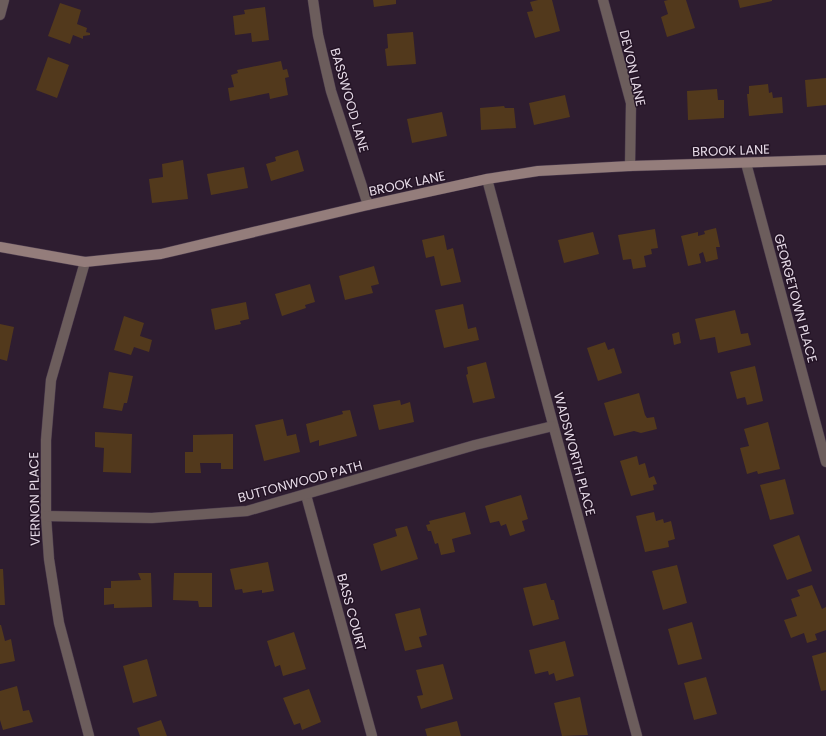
<svg xmlns="http://www.w3.org/2000/svg" width="826" height="736" viewBox="0 0 826 736" font-family="Poppins,sans-serif">
<rect width="100%" height="100%" fill="#2e1d30"/>
<g fill="#52391c">
<polygon points="373,0 396,0 396,4 374,7"/>
<polygon points="538,0 552,0 560,31 535,38 527,12 533,11 530,2"/>
<polygon points="668,0 686,0 695,28 667,37 661,17 668,14 664,1"/>
<polygon points="738,0 772,0 772,1 740,8"/>
<polygon points="60,3 81,10 77,24 87,28 86,32 90,33 90,35 83,36 83,39 73,35 70,44 48,36"/>
<polygon points="265,7 269,40 252,42 251,33 235,35 233,16 245,14 244,10"/>
<polygon points="413,32 416,64 387,66 385,49 388,48 387,34"/>
<polygon points="48,57 69,65 57,98 36,90"/>
<polygon points="281,61 283,70 287,69 289,77 285,78 288,95 270,99 269,93 230,101 228,88 234,87 231,75 238,73 237,70"/>
<polygon points="826,78 826,105 807,107 805,80"/>
<polygon points="768,84 769,93 772,92 773,98 782,97 783,113 749,116 747,94 749,94 749,86"/>
<polygon points="717,89 718,100 724,100 724,118 688,120 687,91"/>
<polygon points="565,95 570,117 534,125 529,103"/>
<polygon points="504,106 505,108 514,108 516,128 481,130 480,108"/>
<polygon points="442,112 447,136 412,143 407,119"/>
<polygon points="298,150 304,171 271,181 266,164 276,161 275,157"/>
<polygon points="183,160 188,199 152,203 149,179 163,177 162,164"/>
<polygon points="244,167 248,188 211,195 207,174"/>
<polygon points="716,228 720,247 716,247 718,259 706,262 703,252 699,254 701,263 688,266 681,236 698,232 698,236 705,234 704,231"/>
<polygon points="655,229 658,248 651,249 652,254 644,256 646,267 633,269 631,259 623,260 618,235"/>
<polygon points="593,232 599,254 564,263 558,240"/>
<polygon points="444,235 447,250 453,248 461,282 441,286 434,256 426,258 422,240"/>
<polygon points="374,266 379,284 371,286 373,293 345,300 339,276"/>
<polygon points="310,284 315,302 305,305 306,308 282,316 275,294"/>
<polygon points="246,302 249,319 240,321 241,324 215,330 211,309"/>
<polygon points="463,304 468,329 476,327 479,340 444,348 435,310"/>
<polygon points="735,310 741,334 748,333 751,345 718,353 715,337 700,340 695,319"/>
<polygon points="124,316 144,323 140,336 152,340 149,352 134,347 131,355 114,350"/>
<polygon points="0,324 14,327 7,361 0,359"/>
<polygon points="679,332 681,343 674,345 672,334"/>
<polygon points="605,342 608,350 614,348 622,373 598,381 587,348"/>
<polygon points="486,362 495,398 473,403 466,375 468,374 467,367"/>
<polygon points="755,366 763,401 747,405 745,397 737,399 730,372"/>
<polygon points="109,372 133,376 127,403 124,403 122,411 103,408"/>
<polygon points="639,393 645,415 647,418 654,417 657,429 641,433 634,431 614,436 604,403"/>
<polygon points="400,400 401,405 410,402 414,422 379,430 373,405"/>
<polygon points="350,410 357,436 319,446 319,440 310,443 306,424 343,414 342,411"/>
<polygon points="283,419 287,436 296,434 300,452 264,461 255,425"/>
<polygon points="768,422 780,469 758,474 757,471 747,474 740,448 749,446 744,429"/>
<polygon points="95,432 132,434 131,473 103,472 104,448 95,447"/>
<polygon points="233,434 233,469 221,469 221,463 200,463 201,473 185,473 185,452 193,452 193,435"/>
<polygon points="637,456 639,465 645,463 649,478 654,476 657,484 653,485 654,490 631,496 620,461"/>
<polygon points="785,479 794,514 770,520 760,485"/>
<polygon points="521,495 528,519 522,521 525,531 510,536 506,524 501,526 499,521 490,523 485,506"/>
<polygon points="465,512 471,534 452,539 455,552 441,555 438,543 435,544 431,531 428,531 426,525 430,524 429,521"/>
<polygon points="654,512 656,521 663,519 664,523 671,521 675,539 668,541 669,547 645,552 636,516"/>
<polygon points="407,526 418,559 381,571 373,544 397,536 395,529"/>
<polygon points="799,535 812,571 787,580 773,545"/>
<polygon points="268,562 274,591 262,593 262,590 243,593 242,589 235,590 230,569"/>
<polygon points="677,565 687,603 663,610 652,571"/>
<polygon points="0,569 3,569 5,605 0,605"/>
<polygon points="138,573 151,573 152,607 114,608 114,604 104,605 104,588 111,588 111,581 141,580"/>
<polygon points="174,573 212,573 212,607 199,607 198,601 173,600"/>
<polygon points="546,583 551,600 554,600 559,619 533,626 523,588"/>
<polygon points="812,585 822,609 826,607 826,630 815,634 817,640 807,643 804,633 791,638 784,620 797,616 791,599 800,596 797,590"/>
<polygon points="420,608 427,635 419,637 422,647 405,651 395,614"/>
<polygon points="692,622 702,659 678,665 668,629"/>
<polygon points="0,625 1,625 5,641 11,639 15,661 0,664"/>
<polygon points="294,632 306,669 283,676 280,665 275,667 267,641"/>
<polygon points="565,641 574,676 556,681 554,673 549,675 548,671 535,674 529,650"/>
<polygon points="826,652 826,690 821,691 812,656"/>
<polygon points="147,659 157,696 133,703 123,666"/>
<polygon points="443,664 453,699 421,709 417,696 423,695 416,670"/>
<polygon points="706,677 717,714 694,720 684,683"/>
<polygon points="17,686 23,711 29,710 33,722 3,730 0,720 0,691"/>
<polygon points="309,689 321,722 302,730 300,723 294,725 283,698"/>
<polygon points="580,697 588,735 562,736 554,703"/>
<polygon points="161,720 167,736 140,736 137,728"/>
<polygon points="457,721 461,736 427,736 425,729"/>
</g>
<g fill="none" stroke-linecap="round" stroke-linejoin="round">
<g stroke="#4b3b4d" stroke-width="11">
<g id="street">
<polyline points="313,0 318,35 331,91 368,205"/>
<polyline points="603,0 631,103 630,166"/>
<polyline points="0,15 4,0"/>
<polyline points="746,163 826,462"/>
<polyline points="487,179 637,736"/>
<polyline points="85,262 51,380 46,440 46,516 49,559 59,623 89,736"/>
<polyline points="306,495 372,736"/>
<polyline points="46,516 152,518 247,511 475,445 553,426"/>
</g>
</g>
<g stroke="#4b3b4d" stroke-width="11">
<polyline id="secondary" points="0,247 85,262 161,254 368,205 487,179 538,171 630,166 826,160"/>
</g>
<use href="#street" stroke="#6c5d5c" stroke-width="10"/>
<use href="#secondary" stroke="#947d7b" stroke-width="10"/>
</g>
<g text-anchor="middle" stroke-width="3" stroke-linejoin="round" paint-order="stroke">
<g font-size="13" fill="#e6dae7" stroke="#241426">
<text transform="translate(633 68) rotate(77)" y="5">DEVON LANE</text>
<text transform="translate(350 100) rotate(74)" y="5">BASSWOOD LANE</text>
<text transform="translate(731 150) rotate(-2)" y="5">BROOK LANE</text>
<text transform="translate(407 183) rotate(-12)" y="5">BROOK LANE</text>
<text transform="translate(796 298) rotate(75)" y="5">GEORGETOWN PLACE</text>
<text transform="translate(575 454) rotate(75)" y="5">WADSWORTH PLACE</text>
<text transform="translate(300 481) rotate(-15)" y="5">BUTTONWOOD PATH</text>
<text transform="translate(34 499) rotate(-91)" y="5">VERNON PLACE</text>
<text transform="translate(352 612) rotate(75)" y="5">BASS COURT</text>
</g>
</g>
</svg>
